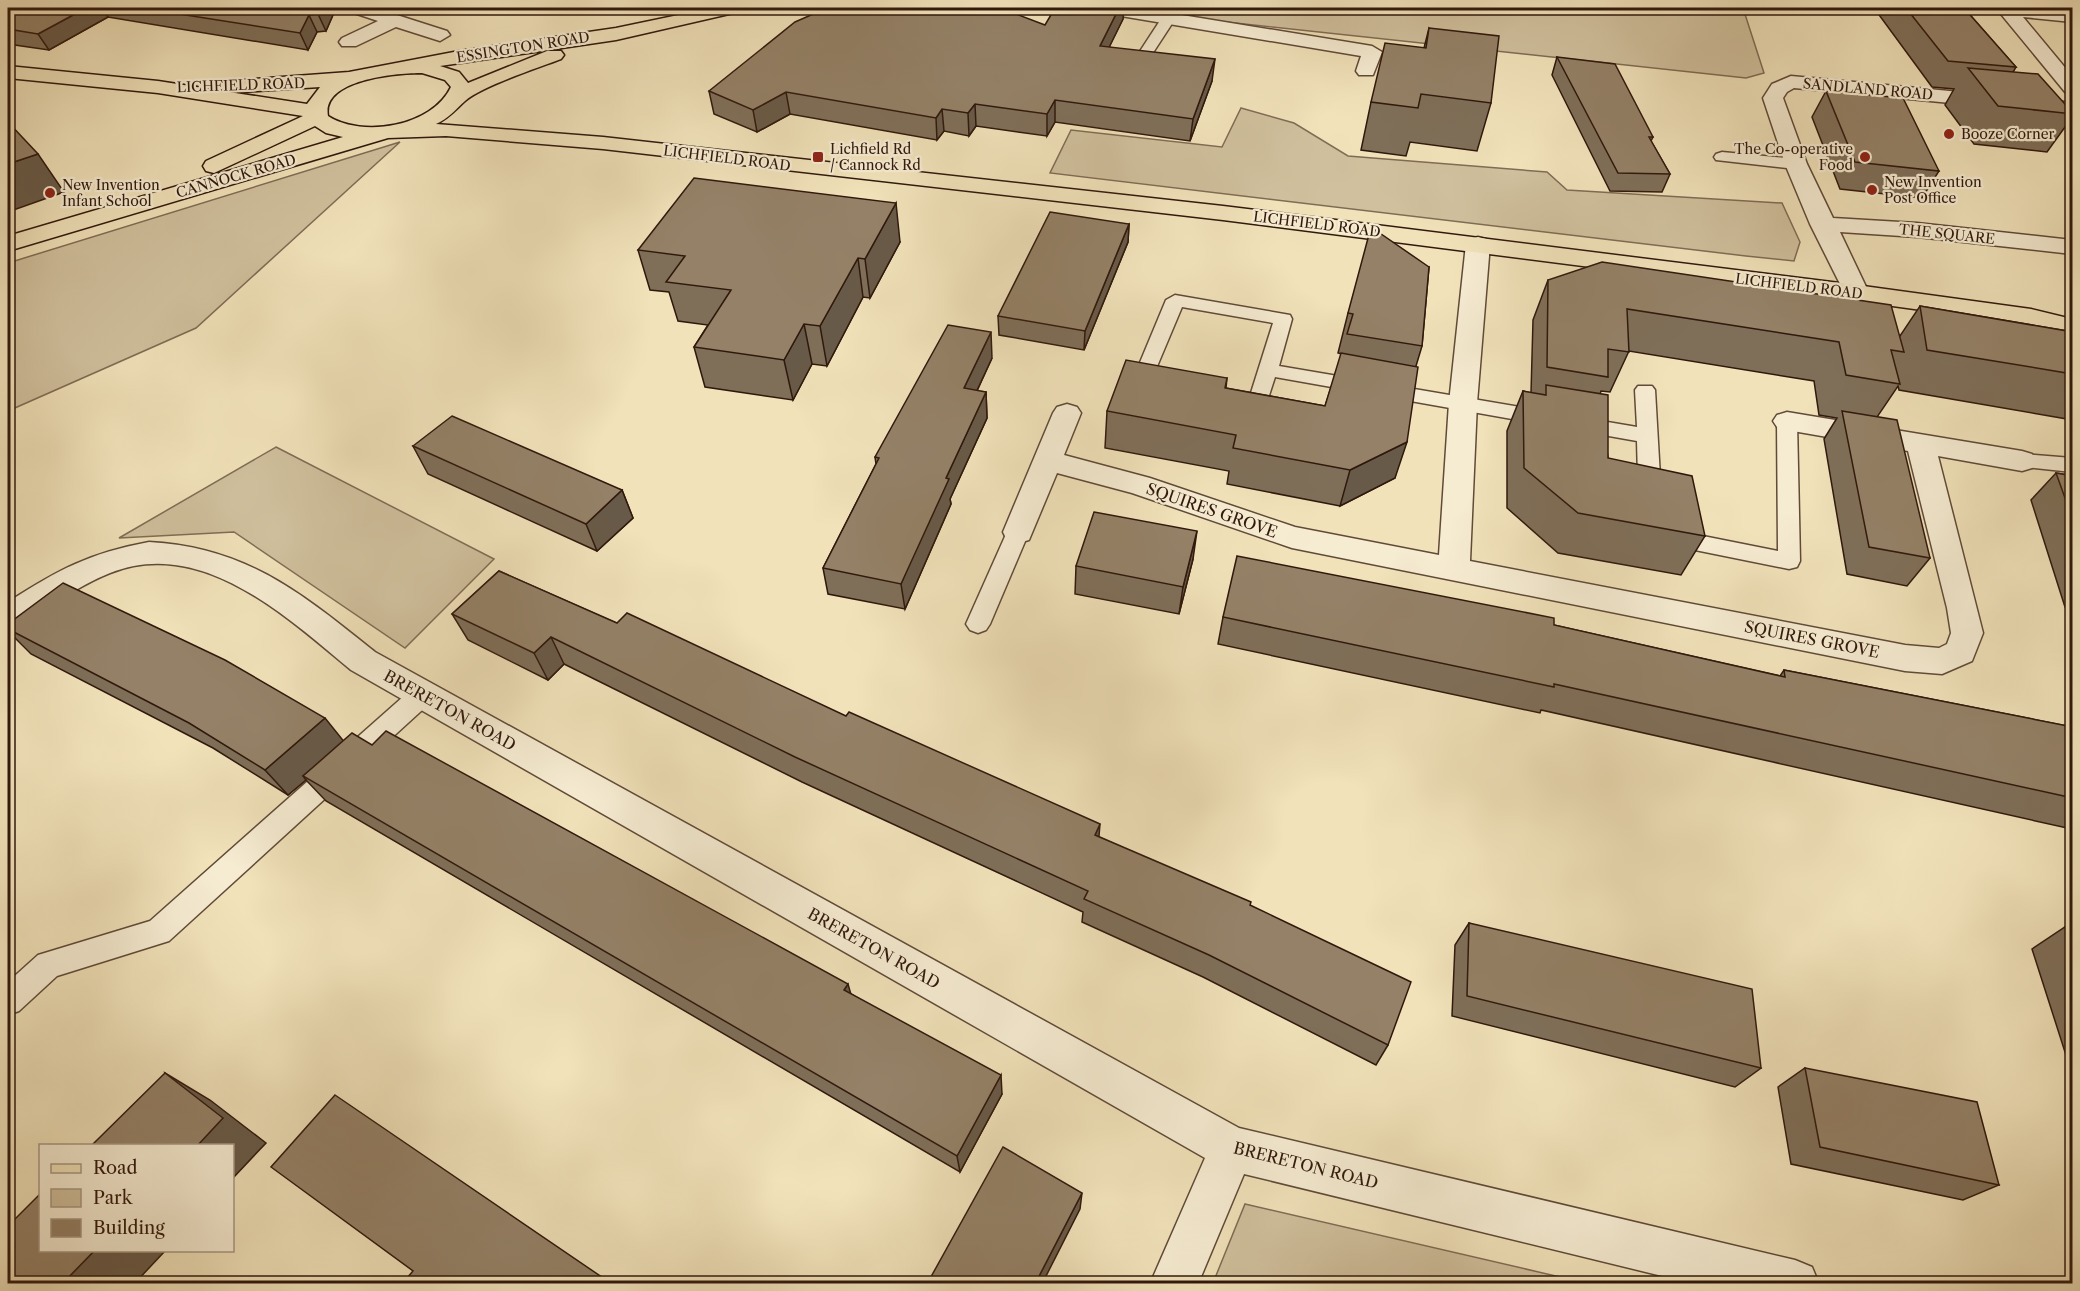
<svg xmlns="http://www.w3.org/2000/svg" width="2080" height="1291" viewBox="0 0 2080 1291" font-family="'Libre Caslon Text',serif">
<rect width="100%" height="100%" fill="#f1e2ba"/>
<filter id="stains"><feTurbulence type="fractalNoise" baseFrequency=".00333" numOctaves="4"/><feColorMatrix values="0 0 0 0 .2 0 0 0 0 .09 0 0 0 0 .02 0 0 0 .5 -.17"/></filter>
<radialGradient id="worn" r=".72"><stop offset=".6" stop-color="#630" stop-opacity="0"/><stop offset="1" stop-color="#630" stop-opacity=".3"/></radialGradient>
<g fill="#d0c09d" stroke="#806c55" stroke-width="1.5">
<polygon points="1206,8 1743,8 1764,73 1746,78 1189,18"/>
<polygon points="1241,108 1294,123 1348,156 1547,172 1567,190 1782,203 1800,242 1794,261 1746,256 1050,173 1071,130 1222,147"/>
<polygon points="400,142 196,328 8,411 8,263"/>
<polygon points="276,447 494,559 405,648 234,532 119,538"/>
<polygon points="1245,1204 1586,1283 1213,1283"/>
</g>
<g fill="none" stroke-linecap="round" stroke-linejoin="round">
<g stroke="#604a38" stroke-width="3">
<g id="service">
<polygon points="1168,15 1175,19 1145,65 1143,68 1133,68 1131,65 1163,16"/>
<polygon points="1722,152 1796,159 1804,164 1796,169 1716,160 1714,157 1716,154"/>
<polygon points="1175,295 1290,315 1292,319 1279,366 1637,427 1635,390 1638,386 1652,386 1655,390 1660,477 1657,482 1649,484 1641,482 1638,477 1637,441 1275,377 1261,420 1247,420 1244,415 1273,323 1182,307 1153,376 1139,376 1136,372 1166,300"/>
<polygon points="1787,414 1794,416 1797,421 1800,561 1797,567 1789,569 1690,549 1687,543 1690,537 1698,535 1778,551 1777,421 1780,416"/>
<polygon points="2022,454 2072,458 2072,472 2015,466 2012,461 2015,456"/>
<polygon points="1018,524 1026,526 1029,532 990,624 986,630 978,633 970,630 966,624 1007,532 1010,526"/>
<polygon points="422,685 431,688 434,695 431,702 169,941 57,976 19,1011 8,1015 8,982 38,955 150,921 413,688"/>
</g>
</g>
<g stroke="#604a38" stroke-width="3">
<g id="minor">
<polygon points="349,8 375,8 447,31 450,35 440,41 396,27 356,46 342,46 339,42 342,38 378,21 351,12"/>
<polygon points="1100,8 1139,8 1372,46 1382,52 1373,75 1359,75 1356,71 1361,56 1109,14"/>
<polygon points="1996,8 2072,11 2072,22 2023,17 2072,76 2072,94 2065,92"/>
<polygon points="1791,76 2065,102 2072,100 2072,113 2066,114 1794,88 1787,92 1783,98 1807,164 1833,218 1917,223 2072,240 2072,254 1917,237 1840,232 1869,293 1865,298 1856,301 1847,298 1810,224 1785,164 1763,98 1772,84"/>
<polygon points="1478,237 1486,239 1490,244 1477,403 1470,561 1905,645 1939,648 1947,644 1951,633 1947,608 1908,451 1787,430 1777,427 1773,421 1777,415 1787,412 2022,451 2032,454 2036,461 2032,468 2022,471 1938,456 1983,633 1972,661 1942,674 1905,671 1292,548 1132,493 1057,473 1029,540 1018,543 1007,540 1003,532 1053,413 1057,407 1067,404 1077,407 1081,413 1064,455 1150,478 1295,527 1439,555 1449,403 1466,244 1470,239"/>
<path d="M149 542C247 547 302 594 375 652L1239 1128 1795 1260 1812 1267 1819 1284H1695L1244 1174 1198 1284H1150L1205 1158 351 670C287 617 201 536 110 573 77 586 49 608 19 627L8 630V602C58 570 89 553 149 542Z"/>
</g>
</g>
<g stroke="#30180d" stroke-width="3">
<path id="primary" d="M712 8H740L738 12 616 40 440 66 459 72 468 83 547 51H561L564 55 561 59C540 67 480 87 465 101 455 110 449 118 436 124L603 137 1223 206 1856 285 2031 309 2072 319V335L2031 325 1856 301 1223 220 603 149 446 136 388 138 8 251V236L343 137 326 133 315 126 214 173 206 171 203 166 206 161 303 116 158 93 8 78V66L158 81 307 104 320 87 241 92 234 90 231 86 234 82 241 80 349 72 459 51 616 28ZM422 73 445 80 451 87C432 127 362 138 328 116 321 79 398 73 422 73Z"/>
</g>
<use href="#service" fill="#f6ecd2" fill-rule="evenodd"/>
<use href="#minor" fill="#f6ecd2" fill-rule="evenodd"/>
<use href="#primary" fill="#f1e2ba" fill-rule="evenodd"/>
</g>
<g fill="#7f6f59" stroke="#30180d" stroke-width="1.5">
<polygon points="8,8 336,8 326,31 317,32 308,50 108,17 49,50 8,44"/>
<polygon points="1874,8 1964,8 2016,67 2013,72 2073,113 2073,116 2047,152 1974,144 1945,105 1954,89 1932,87"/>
<polygon points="1123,19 1109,47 1212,81 1190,141 1055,122 1047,136 976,126 969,136 944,131 937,140 790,114 757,132 714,114 709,91 1045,25"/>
<polygon points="1429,28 1491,103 1477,151 1410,142 1406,156 1361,150 1371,102 1424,48"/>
<polygon points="1557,57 1653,137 1651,141 1670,174 1662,192 1610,191 1552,75"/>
<polygon points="1826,91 1939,171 1922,198 1840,189 1812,117"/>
<polygon points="1129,224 1128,242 1084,350 999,335 998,316"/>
<polygon points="900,242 870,298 863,297 827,366 812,364 793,400 705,387 694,347 708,325 678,321 669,292 650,290 638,250"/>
<polygon points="1429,267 1422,346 1416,366 1395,478 1340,506 1227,484 1229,471 1105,448 1107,411 1227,378 1226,388 1325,406 1342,354 1338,353 1348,313"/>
<polygon points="1548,280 1900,336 1920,306 2073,332 2073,420 1899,390 1898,386 1877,417 1930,558 1907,586 1847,574 1824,439 1837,418 1819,415 1814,381 1629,351 1610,392 1601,391 1600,394 1608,458 1705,536 1681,575 1558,553 1507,508 1507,431 1523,391 1531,393 1533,320"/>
<polygon points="992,358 977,391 986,392 987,418 950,499 951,504 905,609 828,594 823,568 876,464 875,457"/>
<polygon points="413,446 622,490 633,518 597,551 428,474"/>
<polygon points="2056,473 2073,476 2073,609 2065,607 2031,500"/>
<polygon points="1193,559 1179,614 1075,594 1076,566"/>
<polygon points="499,571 1099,837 1250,905 1388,1045 1376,1065 1203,977 1082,922 1083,912 802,782 564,664 548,680 468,640 452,614"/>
<polygon points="1223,617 1554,625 1780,676 1784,670 2073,727 2073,824 2067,828 1541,710 1540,713 1218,644"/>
<polygon points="8,624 343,741 372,745 851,994 1002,1094 960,1172 326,801 306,780 288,795 213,748 31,654 8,631"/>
<polygon points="1469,923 1761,1068 1735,1087 1452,1016 1455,945"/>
<polygon points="2065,927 2073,947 2073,1077 2032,949"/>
<polygon points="1805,1068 1999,1185 1963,1200 1791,1164 1778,1087"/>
</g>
<g fill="#685a48" stroke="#30180d" stroke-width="1.5">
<polygon points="86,8 102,8 108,17 49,50 38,34"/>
<polygon points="321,8 336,8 326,31 318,14"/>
<polygon points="1119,8 1124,8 1123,19 1099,68 1100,46"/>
<polygon points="309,15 317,32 308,50 300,33"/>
<polygon points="1215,59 1212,81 1190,141 1193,119"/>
<polygon points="786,92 790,114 757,132 753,110"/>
<polygon points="1055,100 1055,122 1047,136 1047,114"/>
<polygon points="975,104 976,126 969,136 968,113"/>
<polygon points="942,109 944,131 937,140 936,118"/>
<polygon points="38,154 64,192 8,212 8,164"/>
<polygon points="896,203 900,242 870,298 865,259"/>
<polygon points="1129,224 1128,242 1084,350 1085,331"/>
<polygon points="858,258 863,297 827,366 820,326"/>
<polygon points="804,324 812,364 793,400 784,360"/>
<polygon points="991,332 992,358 966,414 964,388"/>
<polygon points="986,392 987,418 950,499 951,504 905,609 901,584 946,478"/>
<polygon points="1407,442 1395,478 1340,506 1350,470"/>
<polygon points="622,490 633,518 597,551 586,524"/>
<polygon points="1197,531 1193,559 1179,614 1183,587"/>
<polygon points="551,637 564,664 548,680 534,653"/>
<polygon points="325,718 346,744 303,776 306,780 288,795 265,770"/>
<polygon points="1100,824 1098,848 1095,835"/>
<polygon points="848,984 854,1005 844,990"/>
<polygon points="165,1073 210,1100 266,1143 232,1179 232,1146 197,1146"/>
<polygon points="1001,1075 1002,1094 960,1172 957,1156"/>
<polygon points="1082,1193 1080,1209 1042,1284 1035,1284"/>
<polygon points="94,1251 165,1251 134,1284 62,1284"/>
</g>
<g fill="#948167" stroke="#30180d" stroke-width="1.5">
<polygon points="8,8 86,8 38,34 8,29"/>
<polygon points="141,8 321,8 318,14 309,15 300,33"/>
<polygon points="827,8 1000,8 1045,25 1055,8 1119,8 1100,46 1215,59 1193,119 1055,100 1047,114 975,104 968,113 942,109 936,118 786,92 753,110 709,91 795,22"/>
<polygon points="1906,8 1964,8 2016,67 1948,61"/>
<polygon points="1429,28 1499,36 1491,103 1421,94 1418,108 1371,102 1385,43 1426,48"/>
<polygon points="1557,57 1615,64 1653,137 1649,137 1670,174 1618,173"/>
<polygon points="1968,68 2038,74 2073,113 2073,114 1998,106"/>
<polygon points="1826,91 1903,98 1939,171 1855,162"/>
<polygon points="8,122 38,154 8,164"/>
<polygon points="694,178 896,203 865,259 858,258 820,326 804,324 784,360 694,347 731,290 666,282 685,256 638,250"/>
<polygon points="1050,212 1129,224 1085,331 998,316"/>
<polygon points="1371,227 1429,267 1422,346 1347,334 1353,314 1348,313"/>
<polygon points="1602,262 1891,305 1904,352 1891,350 1900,384 1846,375 1839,342 1627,309 1629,352 1608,349 1608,377 1547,367 1548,280"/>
<polygon points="1920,306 2073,332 2073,374 1927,350"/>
<polygon points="948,325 991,332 964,388 986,392 946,478 949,479 901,584 823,568 879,458 875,457"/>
<polygon points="1341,353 1418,367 1407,442 1350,470 1233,448 1236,435 1107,411 1126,360 1227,378 1225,388 1325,406"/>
<polygon points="1546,385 1608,395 1608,458 1692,476 1705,536 1578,513 1524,468 1523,391 1546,395"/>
<polygon points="1842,411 1897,420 1930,558 1869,547"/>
<polygon points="452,416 622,490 586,524 413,446"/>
<polygon points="2056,473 2073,476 2073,520"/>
<polygon points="1094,512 1197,531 1183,587 1076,566"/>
<polygon points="1237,556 1554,618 1554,625 1785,677 1784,670 2073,727 2073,798 1554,684 1554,687 1223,617"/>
<polygon points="499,571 617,623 627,613 846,716 849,712 1100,824 1095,835 1251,902 1250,905 1411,982 1388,1045 1209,955 1084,899 1088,891 795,757 551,637 534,653 452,614"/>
<polygon points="63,583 225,660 325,718 265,770 189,723 8,629 8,624"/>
<polygon points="386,731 848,984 844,990 1001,1075 957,1156 303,776 352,733 372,745"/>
<polygon points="1469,923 1752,989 1761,1068 1467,996"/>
<polygon points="2065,927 2073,928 2073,947"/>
<polygon points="1805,1068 1977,1102 1999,1185 1820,1147"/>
<polygon points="165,1073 223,1118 197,1146 91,1146"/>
<polygon points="335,1095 612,1284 415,1284 407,1278 413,1271 271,1167"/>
<polygon points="1003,1147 1082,1193 1035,1284 927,1284"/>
<polygon points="40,1194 40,1251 94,1251 62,1284 8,1284 8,1226"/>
</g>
<g fill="#8f2418" stroke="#f6ecd2" stroke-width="2">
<circle cx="1949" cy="134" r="6"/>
<rect x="812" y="151" width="12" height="12" rx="3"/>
<circle cx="1865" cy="157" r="6"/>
<circle cx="1872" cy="190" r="6"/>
<circle cx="50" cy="193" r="6"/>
</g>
<g text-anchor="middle" stroke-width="4.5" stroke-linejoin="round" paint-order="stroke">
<g font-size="14" fill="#30180d" stroke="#f6ecd2">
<text transform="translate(523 47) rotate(-9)" y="5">ESSINGTON ROAD</text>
<text transform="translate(241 85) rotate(-2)" y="5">LICHFIELD ROAD</text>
<text transform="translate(1868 89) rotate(5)" y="5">SANDLAND ROAD</text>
<text transform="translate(727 158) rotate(7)" y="5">LICHFIELD ROAD</text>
<text transform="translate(236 176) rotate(-16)" y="5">CANNOCK ROAD</text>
<text transform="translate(1317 224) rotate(7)" y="5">LICHFIELD ROAD</text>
<text transform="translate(1947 234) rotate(6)" y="5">THE SQUARE</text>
<text transform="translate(1799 286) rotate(7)" y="5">LICHFIELD ROAD</text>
</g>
<g font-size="14" fill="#30180d" stroke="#f6ecd2" text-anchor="start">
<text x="1961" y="139">Booze Corner</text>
<text x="830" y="154">Lichfield Rd<tspan x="830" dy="16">/ Cannock Rd</tspan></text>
<text x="1853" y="154" text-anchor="end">The Co-operative<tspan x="1853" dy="16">Food</tspan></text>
<text x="1884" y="187">New Invention<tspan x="1884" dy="16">Post Office</tspan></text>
<text x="62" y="190">New Invention<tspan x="62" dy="16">Infant School</tspan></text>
</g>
<g font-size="16" fill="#30180d" stroke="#f6ecd2">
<text transform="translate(1212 510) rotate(19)" y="6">SQUIRES GROVE</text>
<text transform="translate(1812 639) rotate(11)" y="6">SQUIRES GROVE</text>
<text transform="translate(450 710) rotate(29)" y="6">BRERETON ROAD</text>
<text transform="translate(874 948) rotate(29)" y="6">BRERETON ROAD</text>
<text transform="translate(1306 1165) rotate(14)" y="6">BRERETON ROAD</text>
</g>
</g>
<rect width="2080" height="1291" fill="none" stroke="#f1e2ba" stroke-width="30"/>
<rect x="9" y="9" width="2062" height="1273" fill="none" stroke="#30180d" stroke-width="3"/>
<rect x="15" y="15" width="2050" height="1261" fill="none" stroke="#30180d" stroke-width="1.5"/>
<rect x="39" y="1144" width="195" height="108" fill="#f6ecd2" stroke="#a79783" stroke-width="1.5"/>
<rect x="51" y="1164" width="30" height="9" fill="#f1e2ba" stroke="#a79783" stroke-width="1.5"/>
<text x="93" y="1174" font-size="18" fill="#30180d">Road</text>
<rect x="51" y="1189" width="30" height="18" fill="#d0c09d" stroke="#a79783" stroke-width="1.5"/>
<text x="93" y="1204" font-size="18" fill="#30180d">Park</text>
<rect x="51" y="1219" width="30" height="18" fill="#948167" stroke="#a79783" stroke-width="1.5"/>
<text x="93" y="1234" font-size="18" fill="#30180d">Building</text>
<rect width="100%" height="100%" filter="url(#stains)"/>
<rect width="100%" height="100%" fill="url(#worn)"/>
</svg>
